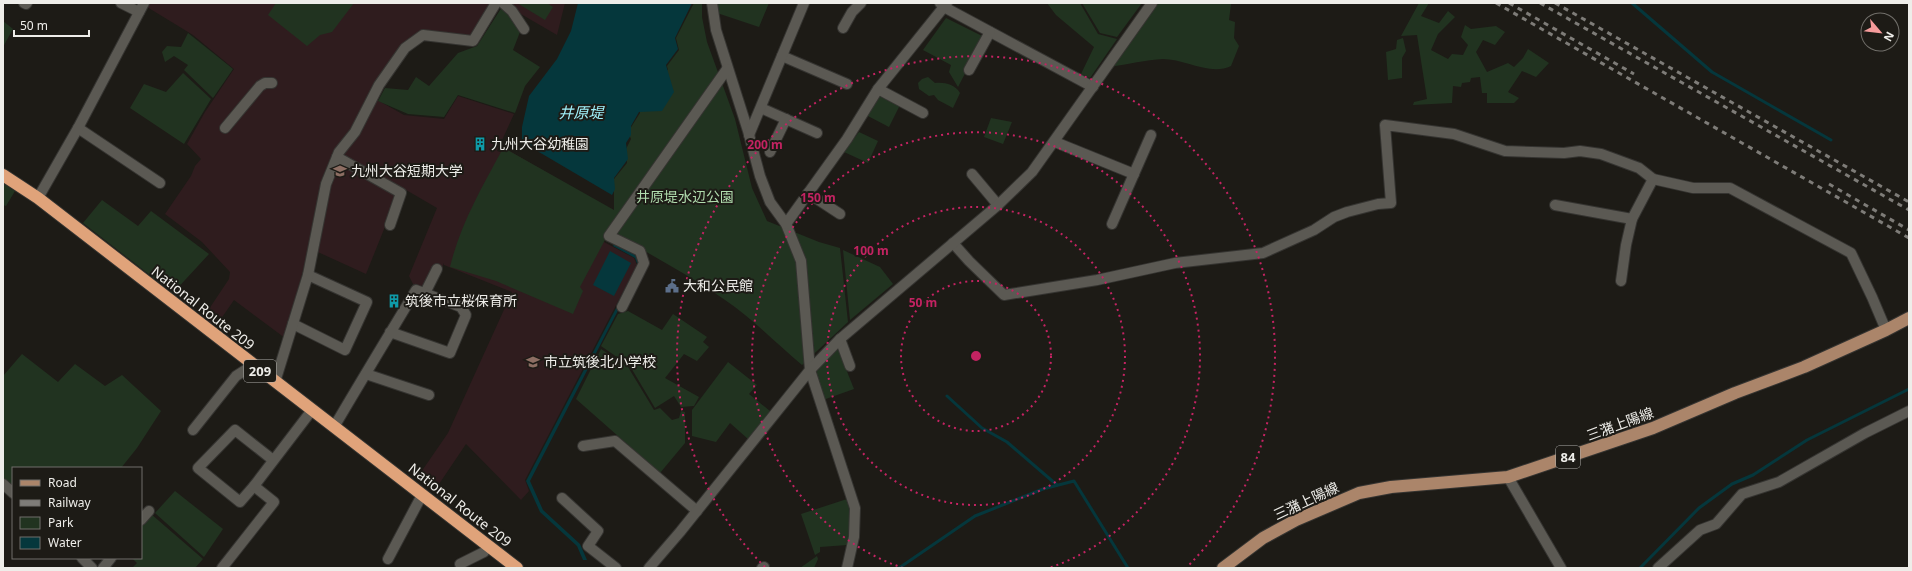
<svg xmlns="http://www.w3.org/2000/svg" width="1912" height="571" viewBox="0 0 1912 571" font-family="'Noto Sans','Noto Sans JP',sans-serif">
<rect width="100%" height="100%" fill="#1d1b16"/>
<polygon fill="#2f1c1e" points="149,3 565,3 557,35 502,3 478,44 425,39 406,44 370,96 404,115 444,119 458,96 514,114 497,151 501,152 506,149 619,214 604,242 634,258 637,265 525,480 529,491 521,500 466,444 435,490 417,478 448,433 512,292 444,265 444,263 432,291 413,284 409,276 437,208 401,187 366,274 309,248 285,338 234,300 216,326 203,318 229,279 230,272 202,242 165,214 191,176 195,166 201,159 187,144 205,112 234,69 193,35 147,7"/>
<g fill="#213320">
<polygon points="276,3 354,3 332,32 320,35 307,46 268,15"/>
<polygon points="517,3 547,3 553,7 545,20"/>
<path d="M694 3H702V17L707 42 735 119 752 188 767 221 819 242 840 248 848 322 802 365C776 343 753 319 725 300 690 275 652 257 616 233L615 221 580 287 583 291 573 314 496 281 450 267C460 225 481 189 501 152L506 149 614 210V179L627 163 626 149 631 139 628 132 640 113 638 96 653 73 668 70 667 66 679 50 676 38Z"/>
<polygon points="718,3 769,3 759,27 717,13"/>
<polygon points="1047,3 1080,3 1098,34 1117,39 1090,78 1081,74 1094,47 1056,15"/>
<polygon points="1082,3 1142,3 1117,37 1100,33"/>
<path d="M1157 3 1231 4 1229 20 1235 22 1234 38 1239 46 1231 66C1210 76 1185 59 1163 59 1146 60 1128 64 1110 67Z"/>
<polygon points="1419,3 1429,3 1421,16 1439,23 1448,11 1455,17 1438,34 1431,50 1448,59 1452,54 1463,55 1468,45 1461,37 1465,25 1471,29 1496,26 1505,32 1495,45 1483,40 1476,52 1487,72 1508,63 1514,67 1523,58 1528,49 1549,63 1536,77 1522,71 1508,92 1519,98 1514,103 1487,103 1487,93 1482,93 1480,77 1471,78 1470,82 1462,83 1461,87 1453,86 1452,103 1413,105 1414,102 1427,99 1417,35 1401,36"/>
<polygon points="502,7 511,12 520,32 513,50 540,67 525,86 515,113 458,95 444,117 408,114 378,101 385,88 408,90 416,77 429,86 458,53 477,46"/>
<polygon points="946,18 984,37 958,87 949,72 951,65 923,50"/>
<polygon points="3,21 13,29 3,47"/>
<polygon points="188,33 233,69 213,98 184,70 188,65 174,56 165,62 162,52 167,46 181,47"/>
<polygon points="1403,38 1406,51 1402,58 1402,78 1388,80 1386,52 1396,49 1397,40"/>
<polygon points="183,73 211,99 184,144 130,108 144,84 166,92"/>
<path d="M928 77 935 83C944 82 955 84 960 93L953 108 938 100 934 95 929 96 919 89 918 83 922 79Z"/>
<polygon points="879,96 900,105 889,127 866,115"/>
<polygon points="991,118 1012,122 1003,144 984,137"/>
<polygon points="859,132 878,141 868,163 844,152"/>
<polygon points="3,183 15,191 6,206 3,205"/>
<polygon points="102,200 138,226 151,211 209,254 173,293 83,223"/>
<polygon points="843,250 880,267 893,284 850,320"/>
<polygon points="628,311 662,330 673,314 707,337 703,342 709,347 697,361 684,354 665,378 699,397 694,406 681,407 674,396 655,408 630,366 601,346 618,314"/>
<polygon points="601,349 628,367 654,410 660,408 672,420 679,418 681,411 685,412 685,443 660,473 576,399"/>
<polygon points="838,349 854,389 823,400 816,372"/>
<polygon points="22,354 58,382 75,364 105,386 122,375 161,411 137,448 121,468 13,468 13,488 3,479 3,376"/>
<polygon points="728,362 757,385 749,394 770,411 748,439 730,423 716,442 692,436 692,410"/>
<polygon points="175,491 223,529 204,557 155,513"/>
<polygon points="847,499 851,511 847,545 820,547 820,552 815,555 801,514"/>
<polygon points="151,514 203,559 195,568 132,568 137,563 132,558 141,558 141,527"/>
<polygon points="817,556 818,559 814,568 800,568"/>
</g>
<g fill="#05373c">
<polygon points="578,3 692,3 675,38 678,49 666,65 674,92 662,111 639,112 631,126 631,135 626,143 628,159 614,178 615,189 612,195 522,142 522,127 529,96 557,59 571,31"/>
<polygon points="615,243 637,255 641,266 530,481 543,510 580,544 587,560 583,560 577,546 540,512 526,481 638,266 635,258 613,246"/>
<polygon points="610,251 631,263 614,296 593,285"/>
</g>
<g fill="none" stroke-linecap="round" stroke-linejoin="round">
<g stroke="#05373c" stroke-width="3">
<polyline points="1632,3 1712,72 1831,140"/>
<polyline points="947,396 982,428 1007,442 1057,485"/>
<polyline points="899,568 975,516 1043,489 1074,481 1128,568"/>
<polyline points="1640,568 1699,508 1732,484 1753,475 1807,440 1909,389"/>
</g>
<g stroke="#353431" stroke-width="12">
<g id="minor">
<polyline points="24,3 26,4 27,3"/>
<polyline points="121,3 139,12"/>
<polyline points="503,3 512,11 524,29"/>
<polyline points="712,3 716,30 748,131 760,176 770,202 786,224 801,261 810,370 855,508 854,537 847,568"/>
<polyline points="940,3 944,7 1093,87"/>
<polyline points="843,28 852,12 861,3"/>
<polyline points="782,56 847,84"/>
<polyline points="969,70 990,32"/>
<polyline points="878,89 923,113"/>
<polyline points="761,108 817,133"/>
<polyline points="78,128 160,183"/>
<polyline points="225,128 260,86 265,83 272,83"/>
<polyline points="749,135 804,3"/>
<polyline points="1055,142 1134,174"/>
<polyline points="770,152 786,119"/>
<polyline points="337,157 401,193 390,225"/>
<polyline points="972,174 998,205"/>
<polyline points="808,193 840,214"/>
<polyline points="38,198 78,128 144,3"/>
<polyline points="1555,205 1632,219"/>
<polyline points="786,224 847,139 878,89 947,3"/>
<polyline points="1112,224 1151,135"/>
<polyline points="953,243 969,261 1004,295 1097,280 1175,263 1263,253 1314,230 1334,217 1347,212 1378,204 1391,203 1385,125 1454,134 1505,151 1564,153 1580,151 1601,154 1639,168 1653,179 1693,188 1730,188 1851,253 1872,297 1886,330"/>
<polyline points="1621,281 1626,245 1632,219 1653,179"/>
<polyline points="425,293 437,269"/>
<polyline points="622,307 644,263 640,251 609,236 727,69"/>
<polyline points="293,324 345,350 367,302 308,275"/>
<polyline points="840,339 850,366"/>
<polyline points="366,374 429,395"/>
<polyline points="275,382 308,275 326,184 339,152 355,132 379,85 405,48 423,35 473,41 496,3"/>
<path d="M334 427C361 381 389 335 416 290L461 307 466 315 450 353 390 332"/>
<polyline points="193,430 236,376 253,365"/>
<polyline points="583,446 615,441 697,511"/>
<polyline points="1508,477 1561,568"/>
<polyline points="3,484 13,493"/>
<polyline points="254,486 240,502 198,468 235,430 273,460"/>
<polyline points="562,498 598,531 588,546 616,568"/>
<polyline points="141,520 149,511"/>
<polyline points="82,558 92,568"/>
<polyline points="388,559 422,495"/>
<polyline points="460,564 484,552"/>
<polyline points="103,568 111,558"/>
<polyline points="222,568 274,502 254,486 312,410"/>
<polyline points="649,568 680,532 810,370 840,339 998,205 1032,172 1152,3"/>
<polyline points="762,568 764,567"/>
<polyline points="1658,568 1700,530 1716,524 1742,494 1779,482 1865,433 1909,411"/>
</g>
</g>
<g stroke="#353431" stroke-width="14">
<polyline id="major" points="1223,568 1263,538 1296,520 1359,493 1391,487 1508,477 1653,428 1735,393 1804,367 1886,330 1909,318"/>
</g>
<g stroke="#353431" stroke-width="14">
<polyline id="highway" points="3,175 38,198 517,568"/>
</g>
<use href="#minor" stroke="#5b5953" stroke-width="10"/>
<use href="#major" stroke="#ab856a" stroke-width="12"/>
<use href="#highway" stroke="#e0a37a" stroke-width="12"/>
<g stroke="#7e7c78" stroke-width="3" stroke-dasharray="5 5" stroke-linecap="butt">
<polyline points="1496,3 1909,238"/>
<polyline points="1509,3 1634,74"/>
<polyline points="1540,3 1909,210"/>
<polyline points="1555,3 1909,202"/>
<polyline points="1829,184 1909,230"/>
</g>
</g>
<g fill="none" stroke="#c42362" stroke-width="2" stroke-dasharray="2 4">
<circle cx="976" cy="356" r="75"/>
<circle cx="976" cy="356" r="149"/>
<path d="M903 568A224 224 0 1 1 1049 568"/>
<path d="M765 567A299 299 0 1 1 1187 567"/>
</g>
<defs>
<g id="building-bare" transform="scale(1.08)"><path d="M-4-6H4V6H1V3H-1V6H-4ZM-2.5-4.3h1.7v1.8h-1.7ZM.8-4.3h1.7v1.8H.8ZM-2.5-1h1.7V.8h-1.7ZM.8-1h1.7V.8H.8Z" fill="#0f9aa8" stroke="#1d1b16" stroke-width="2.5" paint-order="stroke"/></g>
<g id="university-bare" transform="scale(1.08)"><path d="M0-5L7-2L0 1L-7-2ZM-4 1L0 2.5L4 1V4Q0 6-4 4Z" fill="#8d6e63" stroke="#1d1b16" stroke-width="2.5" paint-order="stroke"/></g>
<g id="civic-bare" transform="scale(1.08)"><path d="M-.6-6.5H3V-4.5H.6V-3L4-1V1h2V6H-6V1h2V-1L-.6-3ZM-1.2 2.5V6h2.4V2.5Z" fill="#5c6f8a" stroke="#1d1b16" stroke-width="2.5" paint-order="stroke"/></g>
<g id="school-bare" transform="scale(1.08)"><path d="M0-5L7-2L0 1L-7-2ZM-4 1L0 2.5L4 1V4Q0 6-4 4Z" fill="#8d6e63" stroke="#1d1b16" stroke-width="2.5" paint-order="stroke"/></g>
</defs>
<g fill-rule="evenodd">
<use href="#building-bare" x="480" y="144"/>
<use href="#university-bare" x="340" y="171"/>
<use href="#civic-bare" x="672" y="286"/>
<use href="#building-bare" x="394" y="301"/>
<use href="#school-bare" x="533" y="362"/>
</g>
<g text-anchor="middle" stroke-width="4" stroke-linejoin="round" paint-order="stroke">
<g fill="#1d1b16" stroke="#afaeaa" stroke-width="1">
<rect x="244" y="360" width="32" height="22" rx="3"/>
<rect x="1556" y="446" width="24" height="22" rx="3"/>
</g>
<g font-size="13" font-weight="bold" fill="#eeede9">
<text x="260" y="376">209</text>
<text x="1568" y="462">84</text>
</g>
<g font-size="14" fill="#eeede9" stroke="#1d1b16" text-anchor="start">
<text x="491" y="149">九州大谷幼稚園</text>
<text x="351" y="176">九州大谷短期大学</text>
<text x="683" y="291">大和公民館</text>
<text x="405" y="306">筑後市立桜保育所</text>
<text x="544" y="367">市立筑後北小学校</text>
</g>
<g font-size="14" fill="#b0dcad" stroke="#1d1b16">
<text x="685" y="202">井原堤水辺公園</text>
</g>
<g font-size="14" fill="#eeede9" stroke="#1d1b16">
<text transform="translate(203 308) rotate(38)" y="5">National Route 209</text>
<text transform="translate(1620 424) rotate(-20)" y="5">三潴上陽線</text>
<text transform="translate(1306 501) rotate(-25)" y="5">三潴上陽線</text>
<text transform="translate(460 505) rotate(38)" y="5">National Route 209</text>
</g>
<g font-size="15" font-style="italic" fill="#a0f1fa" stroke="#1d1b16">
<text x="581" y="118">井原堤</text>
</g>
</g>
<circle cx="976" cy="356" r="6" fill="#c42362" stroke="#1d1b16" stroke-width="2"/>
<g font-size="12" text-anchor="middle" font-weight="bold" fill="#c42362" stroke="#1d1b16" stroke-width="4" stroke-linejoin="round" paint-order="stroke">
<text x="765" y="149">200 m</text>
<text x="818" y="202">150 m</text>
<text x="871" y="255">100 m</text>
<text x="923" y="307">50 m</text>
</g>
<rect width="1912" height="571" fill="none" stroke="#eeede9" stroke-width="8"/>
<rect x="12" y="467" width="130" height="92" fill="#1d1b16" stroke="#716f6a"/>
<rect x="20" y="480" width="20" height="6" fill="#ab856a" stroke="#716f6a"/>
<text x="48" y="487" font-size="12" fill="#eeede9">Road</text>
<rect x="20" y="500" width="20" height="6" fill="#7e7c78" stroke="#716f6a"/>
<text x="48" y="507" font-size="12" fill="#eeede9">Railway</text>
<rect x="20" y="517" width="20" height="12" fill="#213320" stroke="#716f6a"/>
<text x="48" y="527" font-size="12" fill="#eeede9">Park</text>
<rect x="20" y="537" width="20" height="12" fill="#05373c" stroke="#716f6a"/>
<text x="48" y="547" font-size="12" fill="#eeede9">Water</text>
<g transform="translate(1880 32) rotate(118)"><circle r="19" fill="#1d1b16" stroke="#716f6a"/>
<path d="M0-3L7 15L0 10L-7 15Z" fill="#f59b9b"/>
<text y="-6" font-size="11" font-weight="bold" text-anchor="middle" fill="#eeede9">N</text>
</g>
<path d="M14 30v6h75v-6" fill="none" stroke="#eeede9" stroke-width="2"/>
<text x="20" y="30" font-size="12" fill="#eeede9" stroke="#1d1b16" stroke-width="3" paint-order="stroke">50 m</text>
</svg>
